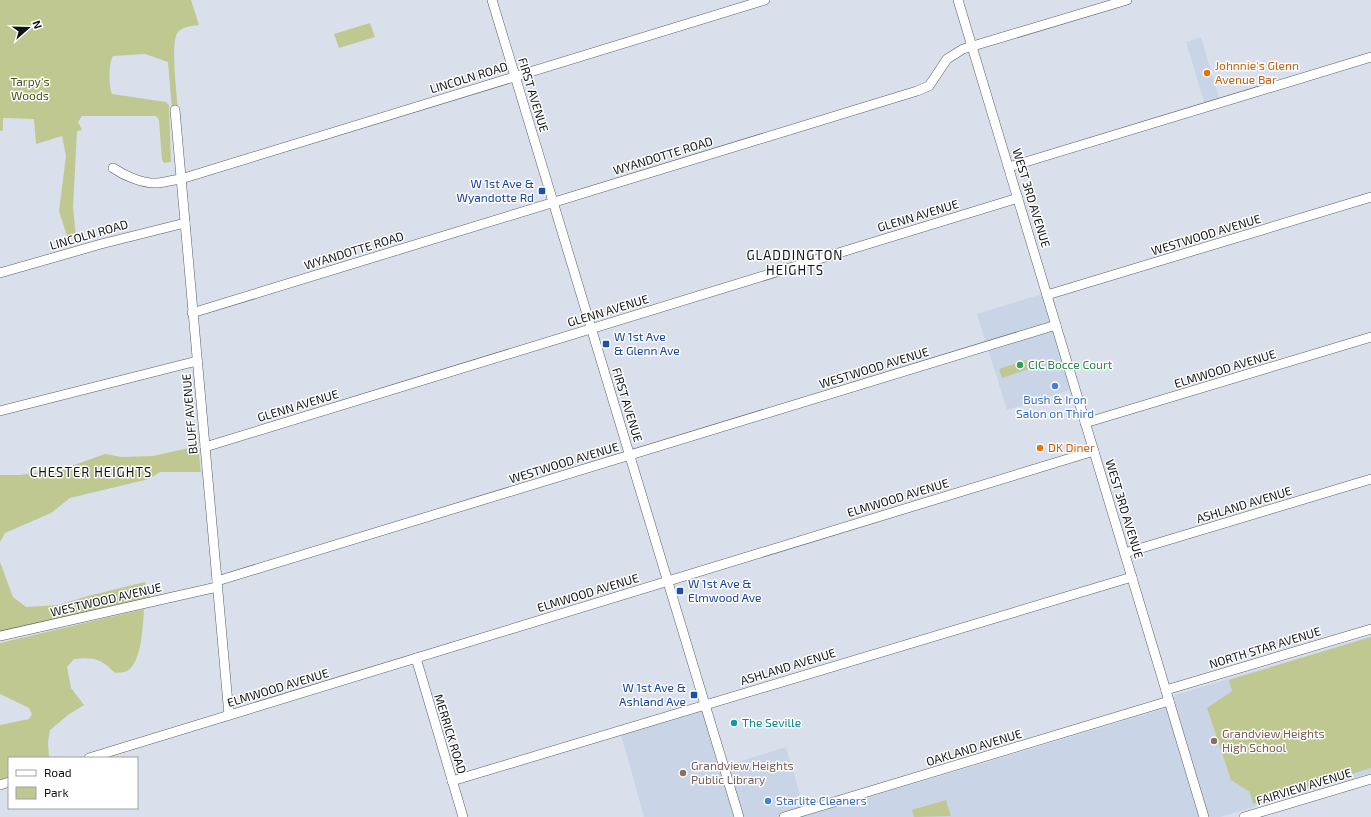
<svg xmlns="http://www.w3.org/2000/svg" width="1371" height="817" viewBox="0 0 1371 817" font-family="'Exo 2',sans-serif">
<rect width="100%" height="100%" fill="#d9e0eb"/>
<g fill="#c9d5e6">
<polygon points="1201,37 1220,101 1205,105 1186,42"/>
<polygon points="1045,293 1076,388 1007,410 977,314"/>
<polygon points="1371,636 1371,773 1220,817 644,817 620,731 707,704 725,766 786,747 806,815 944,775 1163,709 1175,695"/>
</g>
<g fill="#bfc890">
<path d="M0 0H191L199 25C192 26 184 26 178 32 170 40 177 96 178 110H172L168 62 145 54 113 56C108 64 109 86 112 94L166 102 169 105 171 162 164 163 162 160 159 120 156 116H82L78 122 82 130 77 131 73 208 76 237 68 239 59 211 66 156 62 136 36 144 34 119 3 118V130L0 131Z"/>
<polygon points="370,23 375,37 339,48 334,34"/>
<polygon points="1026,360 1029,369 1002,378 999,369"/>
<polygon points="198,446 201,472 160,472 149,479 70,498 51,513 5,533 0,542 0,475 20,475 63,469 105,454 122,457 153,456"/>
<polygon points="0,562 13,597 26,607 58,605 88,596 145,582 150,597 0,633"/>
<path d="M144 609C143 624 142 663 127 671 124 673 118 672 115 673 100 658 94 657 74 659L67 667 71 688 84 705 68 715 50 730 48 742 49 758H9V777L0 780V725L29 719 32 714 29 708 0 694V643Z"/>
<polygon points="1371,637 1371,768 1253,804 1250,792 1231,780 1207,708 1232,691 1229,680"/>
<polygon points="946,800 951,816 914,817 912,810"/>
</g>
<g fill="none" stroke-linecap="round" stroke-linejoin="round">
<g stroke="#575e66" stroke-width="10">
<g id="minor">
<polyline points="492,0 739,817"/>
<polyline points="958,0 1204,817"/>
<polyline points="175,110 229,715"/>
<polyline points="1009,167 1371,57"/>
<path d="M113 168C125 176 143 184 158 183 166 182 173 180 181 179L765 0"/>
<polyline points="0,273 101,244 185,223"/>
<polyline points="1047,295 1371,197"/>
<polyline points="192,313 917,91 929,86 947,59 963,49 1127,0"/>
<polyline points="0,411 197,361"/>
<polyline points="1085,423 1371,337"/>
<polyline points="205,447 1018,198"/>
<polyline points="1125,553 1371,479"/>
<polyline points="217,581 1056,325"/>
<polyline points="0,636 217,587"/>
<polyline points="416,658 463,817"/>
<polyline points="1166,690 1371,629"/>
<polyline points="89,758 1094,451"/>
<polyline points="452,781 1132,577"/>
<polyline points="0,785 9,782"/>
<polyline points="784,817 1169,701"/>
<polyline points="1244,817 1371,779"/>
</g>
</g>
<use href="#minor" stroke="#fff" stroke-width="9"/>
</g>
<g fill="#e8710a" stroke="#fff" stroke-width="1.5">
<circle cx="1207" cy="73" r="4"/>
<circle cx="1040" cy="448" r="4"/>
</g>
<g fill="#1a4fb4" stroke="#fff" stroke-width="1.5">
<rect x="538" y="187" width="8" height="8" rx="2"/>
<rect x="602" y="340" width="8" height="8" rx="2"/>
<rect x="676" y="587" width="8" height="8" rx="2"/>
<rect x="690" y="691" width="8" height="8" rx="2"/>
</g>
<circle fill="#2e9e5b" stroke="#fff" stroke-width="1.5" cx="1020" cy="365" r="4"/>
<g fill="#3f7fe0" stroke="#fff" stroke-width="1.5">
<circle cx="1055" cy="386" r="4"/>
<circle cx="768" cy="801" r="4"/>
</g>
<circle fill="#0f9aa8" stroke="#fff" stroke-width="1.5" cx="734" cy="723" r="4"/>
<g fill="#8d6e63" stroke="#fff" stroke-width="1.5">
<circle cx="1214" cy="741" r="4"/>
<circle cx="683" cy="773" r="4"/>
</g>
<g text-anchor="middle" stroke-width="3" stroke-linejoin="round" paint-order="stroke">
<g font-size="12" fill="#c56008" stroke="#fff" text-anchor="start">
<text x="1215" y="70">Johnnie's Glenn<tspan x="1215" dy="14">Avenue Bar</tspan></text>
<text x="1048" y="452">DK Diner</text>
</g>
<g font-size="12" fill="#101316" stroke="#fff">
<text transform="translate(469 78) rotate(-17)" y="4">LINCOLN ROAD</text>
<text transform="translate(533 95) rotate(73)" y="4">FIRST AVENUE</text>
<text transform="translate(663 156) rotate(-17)" y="4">WYANDOTTE ROAD</text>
<text transform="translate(1031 198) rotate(73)" y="4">WEST 3RD AVENUE</text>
<text transform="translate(918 216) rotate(-17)" y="4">GLENN AVENUE</text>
<text transform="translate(89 235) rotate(-16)" y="4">LINCOLN ROAD</text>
<text transform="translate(1206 235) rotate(-17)" y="4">WESTWOOD AVENUE</text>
<text transform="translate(354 251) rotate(-17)" y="4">WYANDOTTE ROAD</text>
<text transform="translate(608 311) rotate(-17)" y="4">GLENN AVENUE</text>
<text transform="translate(874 368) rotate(-17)" y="4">WESTWOOD AVENUE</text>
<text transform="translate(1225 369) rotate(-17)" y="4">ELMWOOD AVENUE</text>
<text transform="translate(627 405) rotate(73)" y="4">FIRST AVENUE</text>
<text transform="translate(298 406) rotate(-17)" y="4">GLENN AVENUE</text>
<text transform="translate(190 414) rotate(-95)" y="4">BLUFF AVENUE</text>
<text transform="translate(564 463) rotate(-17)" y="4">WESTWOOD AVENUE</text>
<text transform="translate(898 498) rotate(-17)" y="4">ELMWOOD AVENUE</text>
<text transform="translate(1244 505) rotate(-17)" y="4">ASHLAND AVENUE</text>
<text transform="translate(1124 509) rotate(73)" y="4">WEST 3RD AVENUE</text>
<text transform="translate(588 593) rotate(-17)" y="4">ELMWOOD AVENUE</text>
<text transform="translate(106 600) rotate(-13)" y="4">WESTWOOD AVENUE</text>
<text transform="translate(1265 648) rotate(-17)" y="4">NORTH STAR AVENUE</text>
<text transform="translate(788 667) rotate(-17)" y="4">ASHLAND AVENUE</text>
<text transform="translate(278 688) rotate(-17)" y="4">ELMWOOD AVENUE</text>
<text transform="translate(450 734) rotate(73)" y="4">MERRICK ROAD</text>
<text transform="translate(974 748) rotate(-17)" y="4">OAKLAND AVENUE</text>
<text transform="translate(1304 787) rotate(-17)" y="4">FAIRVIEW AVENUE</text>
</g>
<g font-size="12" fill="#4e541c" stroke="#fff">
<text x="30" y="86">Tarpy's<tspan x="30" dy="14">Woods</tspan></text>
</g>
<g font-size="12" fill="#164399" stroke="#fff" text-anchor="end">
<text x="534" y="188">W 1st Ave &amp;<tspan x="534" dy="14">Wyandotte Rd</tspan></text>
<text x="614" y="341" text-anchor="start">W 1st Ave<tspan x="614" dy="14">&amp; Glenn Ave</tspan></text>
<text x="688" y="588" text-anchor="start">W 1st Ave &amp;<tspan x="688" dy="14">Elmwood Ave</tspan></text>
<text x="686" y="692">W 1st Ave &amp;<tspan x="686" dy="14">Ashland Ave</tspan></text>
</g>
<g font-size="12" fill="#27864d" stroke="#fff" text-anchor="start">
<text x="1028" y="369">CIC Bocce Court</text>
</g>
<g font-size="12" fill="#366cbe" stroke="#fff">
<text x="1055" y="404">Bush &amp; Iron<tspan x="1055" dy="14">Salon on Third</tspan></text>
<text x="776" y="805" text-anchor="start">Starlite Cleaners</text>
</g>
<g font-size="12" fill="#0d838f" stroke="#fff" text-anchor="start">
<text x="742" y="727">The Seville</text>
</g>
<g font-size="12" fill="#785e54" stroke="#fff" text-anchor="start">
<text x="1222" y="738">Grandview Heights<tspan x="1222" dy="14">High School</tspan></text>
<text x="691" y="770">Grandview Heights<tspan x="691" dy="14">Public Library</tspan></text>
</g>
<g font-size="13" letter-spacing="1" fill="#101316" stroke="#fff">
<text x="795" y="260">GLADDINGTON<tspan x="795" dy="15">HEIGHTS</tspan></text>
<text x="91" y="477">CHESTER HEIGHTS</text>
</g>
</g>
<rect x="8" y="757" width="130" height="52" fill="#ffffff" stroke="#9fa1a2"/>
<rect x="16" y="770" width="20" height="6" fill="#ffffff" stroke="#9fa1a2"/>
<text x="44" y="777" font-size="12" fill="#101316">Road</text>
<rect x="16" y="787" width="20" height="12" fill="#bfc890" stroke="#9fa1a2"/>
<text x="44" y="797" font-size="12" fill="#101316">Park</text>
<g transform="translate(28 28) rotate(70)" stroke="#ffffff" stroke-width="3" paint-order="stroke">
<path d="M0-3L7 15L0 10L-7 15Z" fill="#101316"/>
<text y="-6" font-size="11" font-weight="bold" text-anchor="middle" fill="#101316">N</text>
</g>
</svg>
